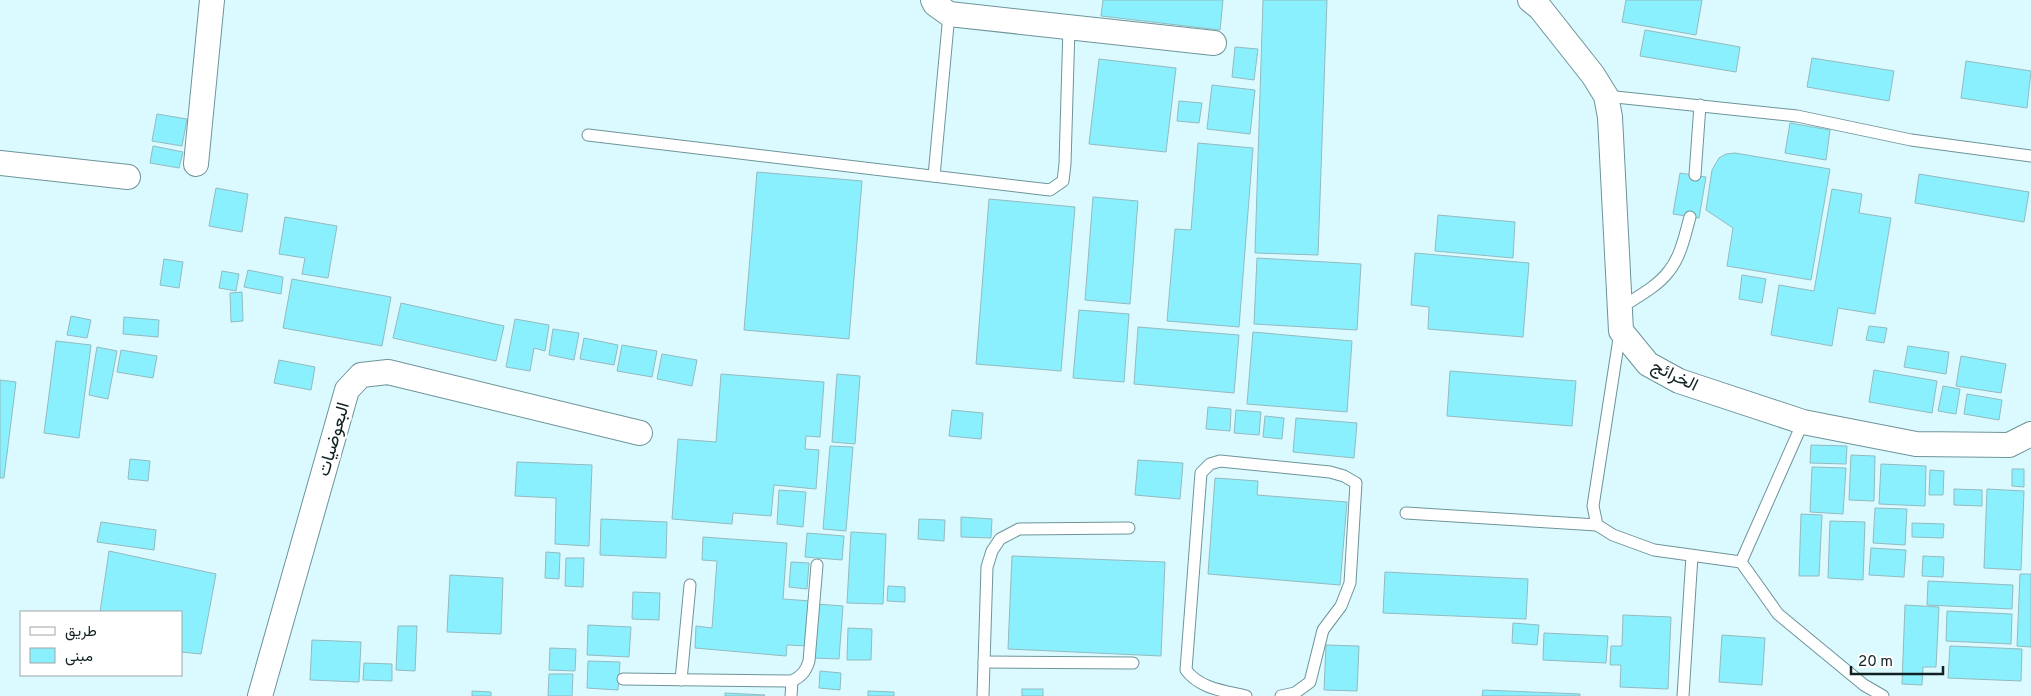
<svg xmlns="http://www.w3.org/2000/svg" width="2031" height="696" viewBox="0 0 2031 696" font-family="Overpass,Vazirmatn,sans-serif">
<rect width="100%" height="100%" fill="#dafaff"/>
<g fill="#8bf0fd" stroke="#93bac0">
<polygon points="1103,0 1223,0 1220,30 1101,16"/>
<polygon points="1263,0 1327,0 1318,255 1255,253"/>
<polygon points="1626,0 1702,0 1696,35 1622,22"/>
<polygon points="1645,30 1740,47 1736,72 1640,56"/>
<polygon points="1235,47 1258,49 1254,80 1232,77"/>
<polygon points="1812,58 1894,71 1889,101 1807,87"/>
<polygon points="1099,59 1176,68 1166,152 1089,144"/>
<polygon points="1966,61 2031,71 2027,108 1961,98"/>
<polygon points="1212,85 1255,90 1250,134 1207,129"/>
<polygon points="1179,101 1202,103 1199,123 1177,121"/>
<polygon points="157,114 187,119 182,146 152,141"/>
<polygon points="1790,123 1830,130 1826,160 1785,153"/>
<polygon points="1198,143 1253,148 1239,327 1167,321 1175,229 1191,230"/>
<polygon points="153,146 183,152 179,168 150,163"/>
<polygon points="1735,153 1830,169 1811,280 1727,266 1733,228 1706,210 1712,170 1719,158 1726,154"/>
<polygon points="757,172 862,181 849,339 744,330"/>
<polygon points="1680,173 1706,177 1699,218 1673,214"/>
<polygon points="1919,174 2029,192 2024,222 1915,203"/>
<polygon points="216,188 248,194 242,232 209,226"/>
<polygon points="1832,189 1862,194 1859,213 1891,218 1875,314 1838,308 1832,346 1771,335 1779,285 1814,291"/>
<polygon points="1093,197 1138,201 1130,304 1085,300"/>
<polygon points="989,199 1075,207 1061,371 976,364"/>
<polygon points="1438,215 1515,222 1513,258 1435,251"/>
<polygon points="285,217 337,226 328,278 302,274 305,258 279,254"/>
<polygon points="1415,253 1529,263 1523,337 1428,329 1429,307 1411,305"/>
<polygon points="1257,258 1361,264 1357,330 1254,324"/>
<polygon points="164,259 183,262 179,288 160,285"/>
<polygon points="248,270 283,277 281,294 244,287"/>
<polygon points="222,271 239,274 236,291 219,288"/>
<polygon points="1742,275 1766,279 1762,303 1739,299"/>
<polygon points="292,279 391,297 382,346 283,328"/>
<polygon points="242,292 243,321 231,322 230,293"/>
<polygon points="401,303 504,326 496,361 393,338"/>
<polygon points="1079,310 1129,314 1124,382 1073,378"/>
<polygon points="71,316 91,320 87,338 67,335"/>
<polygon points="124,317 159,320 158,337 123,334"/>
<polygon points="515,319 549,325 545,351 534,348 530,371 506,367"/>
<polygon points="1869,326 1887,328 1884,343 1866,340"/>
<polygon points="1138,327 1239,335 1234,393 1134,384"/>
<polygon points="553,329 579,333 574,360 549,355"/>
<polygon points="1253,332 1352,341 1347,412 1247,404"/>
<polygon points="584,338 618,345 614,365 580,359"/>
<polygon points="56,341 91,345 79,438 44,433"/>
<polygon points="622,345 657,351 652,377 617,371"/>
<polygon points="1908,346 1949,352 1946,374 1904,367"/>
<polygon points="97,347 117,351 108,399 89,395"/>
<polygon points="121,350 157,356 153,378 117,372"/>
<polygon points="662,354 697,360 692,386 657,379"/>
<polygon points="1961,356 2006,364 2001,393 1956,386"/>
<polygon points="279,360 315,367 311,390 274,383"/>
<polygon points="1874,370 1937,381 1932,413 1869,402"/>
<polygon points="1450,371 1576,381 1572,426 1447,416"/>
<polygon points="721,374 824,382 820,437 806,436 805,449 819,450 816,489 774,485 771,516 733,513 732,524 672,519 678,439 716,442"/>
<polygon points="837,374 860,376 855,444 832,442"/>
<polygon points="0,380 16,382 4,478 0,478"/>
<polygon points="1943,386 1960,389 1956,414 1938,411"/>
<polygon points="1967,394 2002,400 1999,420 1964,414"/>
<polygon points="1208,407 1231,409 1230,431 1206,429"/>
<polygon points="952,410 983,413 981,439 949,436"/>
<polygon points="1236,410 1261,412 1259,435 1234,433"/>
<polygon points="1265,416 1284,418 1282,439 1263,437"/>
<polygon points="1296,418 1357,423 1354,458 1293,452"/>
<polygon points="1811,445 1847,446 1846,464 1810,463"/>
<polygon points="830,446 853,447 846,531 823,529"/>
<polygon points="1851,455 1875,456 1874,501 1849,500"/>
<polygon points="130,459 150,461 148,481 128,479"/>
<polygon points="1138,460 1183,463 1180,499 1135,495"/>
<polygon points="517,462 592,465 589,546 555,544 556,498 515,496"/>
<polygon points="1881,464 1926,466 1925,506 1879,504"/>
<polygon points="1812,467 1846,468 1843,514 1810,512"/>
<polygon points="2012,469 2024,469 2024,487 2012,486"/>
<polygon points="1930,470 1944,471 1943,495 1929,495"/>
<polygon points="1215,478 1258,481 1257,495 1347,502 1340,585 1208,574"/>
<polygon points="1954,489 1982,490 1982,506 1954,505"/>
<polygon points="1987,489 2024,491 2021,570 1984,568"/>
<polygon points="779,490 806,492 803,527 777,524"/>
<polygon points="1875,508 1907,509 1905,545 1873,543"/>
<polygon points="1801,514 1822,515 1819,576 1799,576"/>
<polygon points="961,517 992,519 991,538 961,537"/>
<polygon points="601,519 667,522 666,558 600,555"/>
<polygon points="919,519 945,520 944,541 918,539"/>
<polygon points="1830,521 1865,522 1863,580 1828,578"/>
<polygon points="101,522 156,530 154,550 97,542"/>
<polygon points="1912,523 1944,524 1943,538 1912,537"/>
<polygon points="851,532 886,534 883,604 847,603"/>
<polygon points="807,533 844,536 842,560 805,557"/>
<polygon points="703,537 787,543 783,599 811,601 808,646 787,645 786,656 695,648 696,626 712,628 717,561 702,560"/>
<polygon points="1871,548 1906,550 1904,577 1869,575"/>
<polygon points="109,551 216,574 201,654 181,652 181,612 100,612"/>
<polygon points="546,552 560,553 559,579 545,578"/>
<polygon points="1012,556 1165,562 1161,656 1008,649"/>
<polygon points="1923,556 1944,557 1943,577 1922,576"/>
<polygon points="566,558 584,558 583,587 565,586"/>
<polygon points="791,562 809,563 807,589 789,587"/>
<polygon points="1385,572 1528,579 1526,619 1383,613"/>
<polygon points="2020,574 2031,574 2031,647 2017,646"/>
<polygon points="450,575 503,578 501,634 447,632"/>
<polygon points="1928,581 2013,585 2012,609 1927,605"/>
<polygon points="888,586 905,587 905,602 887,601"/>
<polygon points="633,592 660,593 659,620 632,619"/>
<polygon points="816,604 843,606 839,659 812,658"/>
<polygon points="1905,605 1939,607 1936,667 1923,667 1922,685 1902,684"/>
<polygon points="1947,611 2012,614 2011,644 1946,641"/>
<polygon points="1623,615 1671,617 1668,689 1620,687 1621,665 1610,665 1611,646 1622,646"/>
<polygon points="1513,623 1539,625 1537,645 1512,643"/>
<polygon points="588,625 631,627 629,657 587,655"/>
<polygon points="398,626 417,626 415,671 396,670"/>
<polygon points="848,628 872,629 871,660 847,660"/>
<polygon points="1544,633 1608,636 1606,663 1543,660"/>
<polygon points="1722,635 1765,638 1762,685 1719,682"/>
<polygon points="312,640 361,642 359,682 310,680"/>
<polygon points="1326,645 1359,646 1357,691 1324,690"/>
<polygon points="1950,646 2022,649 2021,681 1948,678"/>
<polygon points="550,648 576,649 575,671 549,670"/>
<polygon points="588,661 620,662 618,690 587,688"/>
<polygon points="364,663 392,664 392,681 363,680"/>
<polygon points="820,671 841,673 840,690 819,688"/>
<polygon points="549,674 573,674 572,696 548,696"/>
<rect x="1022" y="689" width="21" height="7"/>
<polygon points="1483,690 1580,694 1580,696 1482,696"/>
<polygon points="472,691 491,692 491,696 472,696"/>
<polygon points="868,691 894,692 894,696 868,696"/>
<polygon points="725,693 765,695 764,696 725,696"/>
</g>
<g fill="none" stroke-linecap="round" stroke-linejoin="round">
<g stroke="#6d9499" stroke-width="13">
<g id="service">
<polyline points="1606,96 1797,116 1911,140 2031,156"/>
<polyline points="588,135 1050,190 1063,181 1065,164 1069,27"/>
<polyline points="1695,175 1700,105"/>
<polyline points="934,176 949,14"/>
<path d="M1620 308C1637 297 1657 287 1669 271 1681 256 1685 235 1690 217"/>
<polyline points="1620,332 1593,506 1597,525 1613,535 1654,550 1741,562"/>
<polyline points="1803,422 1741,562 1778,614 1864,685 1883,696"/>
<polyline points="1406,513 1597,525"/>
<polyline points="984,662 1133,663"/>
<path d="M623 679 792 681C802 676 806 671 809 661L817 565"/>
<polyline points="681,680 690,585"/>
<polyline points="791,696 792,681"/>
<polyline points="983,696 987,567 992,551 1000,539 1019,529 1129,528"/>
<path d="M1246 696C1225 691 1200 689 1186 670L1201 473 1210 464 1220 461 1330 472 1344 476 1356 483 1350 583 1341 606 1323 630 1310 682 1295 693 1281 696"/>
<polyline points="1683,696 1692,556"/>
</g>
</g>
<g stroke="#6d9499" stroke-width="26">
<g id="minor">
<polyline points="933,0 935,4 949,14 1214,43"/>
<polyline points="1530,0 1540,8 1593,75 1606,96 1610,117 1621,331 1648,364 1679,381 1803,422 1916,444 2009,445 2031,434"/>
<polyline points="0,163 128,177"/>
<polyline points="196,164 212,0"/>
<polyline points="260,696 347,390 361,375 388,372 640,433"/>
</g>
</g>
<use href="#service" stroke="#fff" stroke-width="11"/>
<use href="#minor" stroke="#fff" stroke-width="24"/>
</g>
<g text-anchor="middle" stroke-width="5" stroke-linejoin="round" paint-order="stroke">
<g font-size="18" fill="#112123" stroke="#fff">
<text transform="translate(1675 375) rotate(26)" y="6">الخرائج</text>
<text transform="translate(333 439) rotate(-74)" y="6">البعوضيات</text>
</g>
</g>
<rect x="20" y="611" width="162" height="65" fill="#ffffff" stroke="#a0a6a7"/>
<rect x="30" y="627" width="25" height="8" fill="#ffffff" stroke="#a0a6a7"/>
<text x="65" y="636" font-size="15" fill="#112123">طريق</text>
<rect x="30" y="648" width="25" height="15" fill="#8bf0fd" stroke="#a0a6a7"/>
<text x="65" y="661" font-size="15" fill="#112123">مبنى</text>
<path d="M1851 666v8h92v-8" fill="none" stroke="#112123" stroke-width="2.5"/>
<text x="1858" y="666" font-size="15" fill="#112123" stroke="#ffffff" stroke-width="4" paint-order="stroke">20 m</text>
</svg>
